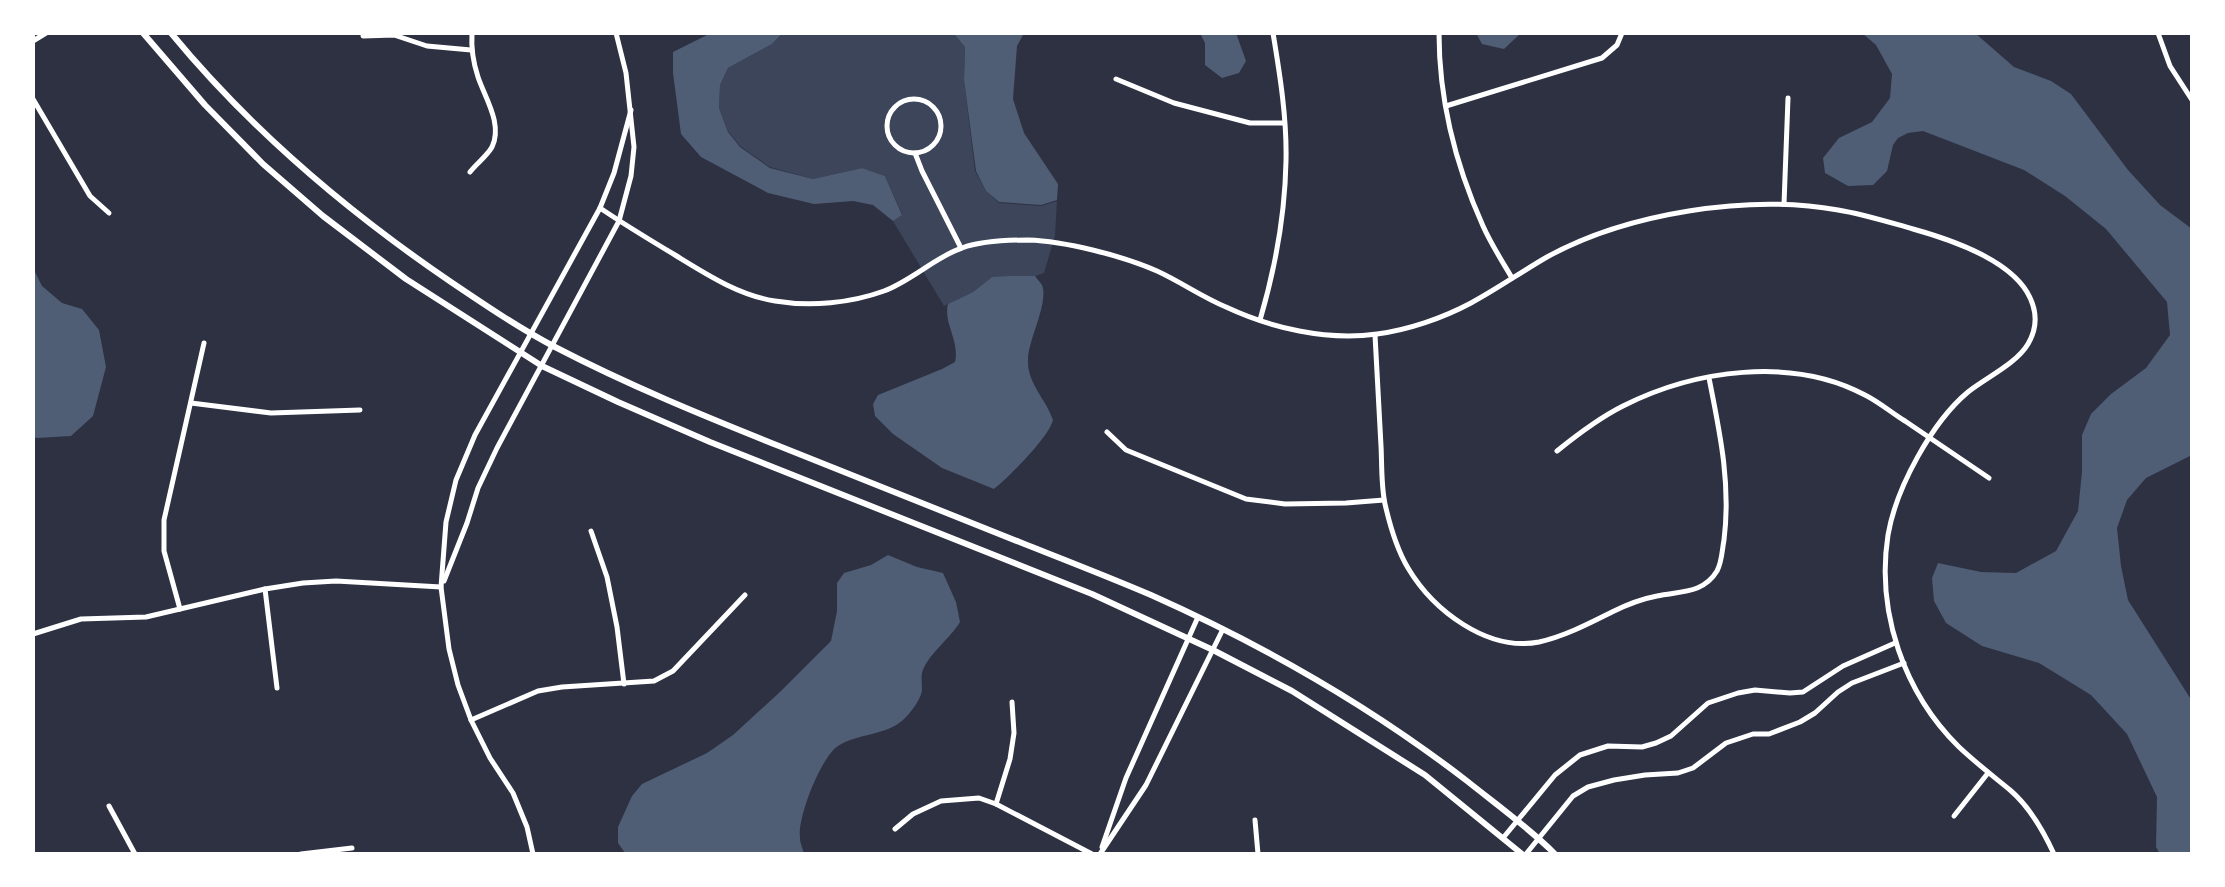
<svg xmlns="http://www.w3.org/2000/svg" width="2225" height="887" viewBox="0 0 2225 887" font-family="Lato,sans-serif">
<rect width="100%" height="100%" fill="#2d3142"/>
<polygon fill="#3c4559" points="784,33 954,34 965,47 964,80 975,171 986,191 999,203 1041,206 1057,201 1055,236 1044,273 1036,276 992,277 973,292 944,306 893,221 902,214 885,176 862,168 813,179 770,167 740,146 728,131 719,108 720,85 728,68 772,44"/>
<g fill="#4f5d75">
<polygon points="711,33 783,33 772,44 728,68 720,85 719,108 728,132 740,147 770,168 813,179 862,168 885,176 902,215 893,221 873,205 853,201 814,204 768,193 701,157 681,134 673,73 673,52"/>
<polygon points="950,33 1024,33 1017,46 1013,99 1024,133 1058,184 1057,200 1041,205 999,202 986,191 976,171 964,80 965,47 954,34"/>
<polygon points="1200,33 1236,33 1246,61 1239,73 1222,78 1205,65 1205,43"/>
<polygon points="1476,33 1521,33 1504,49 1482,44"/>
<polygon points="1862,33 1975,33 2014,67 2051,81 2071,94 2128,170 2160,205 2192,229 2192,455 2146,478 2127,500 2117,528 2121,566 2128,600 2192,701 2192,854 2160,854 2156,847 2157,797 2127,734 2091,695 2039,663 1982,646 1946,623 1934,601 1932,578 1938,563 1981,572 2016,573 2056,551 2078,511 2082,472 2082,435 2091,414 2111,394 2146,368 2170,335 2167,302 2106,229 2065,196 2024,170 1923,131 1908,133 1898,138 1893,145 1887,171 1873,185 1848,186 1825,173 1823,158 1839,138 1872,122 1890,98 1892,74 1876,45"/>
<polygon points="33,268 42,286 62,303 82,309 99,330 106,367 93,416 71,436 37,438 33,437"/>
<path d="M1009 276H1035C1037 279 1040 282 1042 285 1049 303 1028 340 1028 360 1027 383 1046 399 1053 420 1049 437 1009 477 994 489L942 468 893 434 875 416 873 404 878 395 942 369 955 362C960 341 943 323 948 304L973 292 992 277Z"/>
<path d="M888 555 917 567 943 573 956 602 960 622C950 639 927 655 922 673 921 678 922 684 922 689 922 698 910 714 903 720 885 736 858 733 838 746 821 757 797 818 800 838 800 843 803 849 804 854L625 853 618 843V827L632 796 642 784 707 753 733 735 781 691 831 641 837 611V583L844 573 871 565Z"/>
</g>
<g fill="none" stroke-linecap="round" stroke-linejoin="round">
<g stroke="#fff" stroke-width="5">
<path d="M1439 33C1439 99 1456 166 1483 226 1491 244 1502 261 1512 278"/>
<polyline points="2158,33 2170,66 2192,100"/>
<polyline points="363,36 394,35 427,46 471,50"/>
<polyline points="33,41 46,33"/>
<polyline points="1116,79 1174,103 1250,123 1284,123"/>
<polyline points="33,99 90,196 109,213"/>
<circle cx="914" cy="126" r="27"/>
<polyline points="1446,106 1602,58 1617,45 1622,33"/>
<polyline points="915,153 922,171 961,248"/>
<path d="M470 172C476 164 487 156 492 147 503 124 485 98 478 77 473 62 471 49 472 33"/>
<polyline points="1784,204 1788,98"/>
<path d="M600 208C625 225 650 240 675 255 706 274 738 295 775 301 811 307 851 303 884 291 911 281 937 256 962 248 981 241 1008 240 1028 240 1065 241 1123 256 1157 271 1181 282 1202 297 1226 307 1271 328 1326 341 1377 334 1408 330 1443 318 1471 303 1497 289 1521 272 1547 257 1627 213 1748 194 1838 210 1863 214 1888 222 1913 229 1949 239 2007 259 2027 292 2037 309 2038 327 2028 344 2016 364 1987 377 1968 392 1932 422 1896 488 1888 535 1876 612 1904 693 1959 747 1976 763 1993 776 2010 790 2030 807 2043 830 2054 854"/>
<path d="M1260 320C1275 269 1285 215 1286 161 1287 119 1280 75 1273 33"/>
<path d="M1375 335C1377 372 1379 409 1381 446 1382 464 1381 485 1385 504 1390 526 1396 548 1408 568 1433 610 1487 652 1539 642 1565 636 1588 624 1612 612 1626 605 1641 599 1657 596 1680 591 1703 594 1717 571 1722 562 1722 550 1724 540 1731 484 1720 433 1709 378"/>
<polyline points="191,403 271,413 360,410"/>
<polyline points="1107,432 1126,450 1246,499 1285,504 1346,503 1384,500"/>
<path d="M1557 451C1578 434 1599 418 1623 406 1694 370 1792 356 1865 395 1879 402 1892 413 1905 421 1933 440 1961 459 1989 478"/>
<polyline points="591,531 607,577 617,627 624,684"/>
<polyline points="444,581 467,523 478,488 497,448 619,221 631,176 634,147 626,73 616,33"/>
<polyline points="265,589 277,688"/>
<polyline points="180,609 164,551 164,520 204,343"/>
<polyline points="33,634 81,619 146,617 265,589 303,583 336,581 441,587"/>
<polyline points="471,720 538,691 562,687 654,681 673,671 745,595"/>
<polyline points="996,804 1010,759 1014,733 1012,702"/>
<polyline points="109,806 135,854"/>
<polyline points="1954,816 1988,773"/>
<polyline points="1255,820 1258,854"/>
<polyline points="895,829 913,814 941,801 979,798 996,804 1092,854"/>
<polyline points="1503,838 1555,775 1580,755 1608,746 1642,747 1656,743 1671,736 1708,703 1738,693 1755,690 1790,693 1803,692 1843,666 1895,643"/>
<polyline points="1102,847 1126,778 1198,617"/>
<polyline points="301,854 352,848"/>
<polyline points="533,854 527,827 513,793 490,758 471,720 458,685 449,649 441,587 446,522 456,480 475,435 600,208 614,173 631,110"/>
<polyline points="1100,854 1146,785 1223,629"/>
<polyline points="1526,854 1573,796 1588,787 1614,780 1645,775 1678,773 1693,768 1726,743 1753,734 1769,734 1800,722 1815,713 1838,692 1852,683 1904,663"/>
</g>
<g stroke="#fff" stroke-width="6">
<polyline points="143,33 205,105 263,164 323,216 406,279 542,366 618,402 710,442 1092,594 1213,650 1292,691 1425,775 1522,854"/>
<path d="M171 33C251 130 348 212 451 282 485 305 519 328 555 347 628 385 704 416 779 446 860 479 941 511 1022 543 1065 560 1109 577 1151 595 1263 645 1370 706 1467 781 1497 805 1528 827 1555 854"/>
</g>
</g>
<rect width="2225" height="887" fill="none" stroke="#ffffff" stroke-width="70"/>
</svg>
